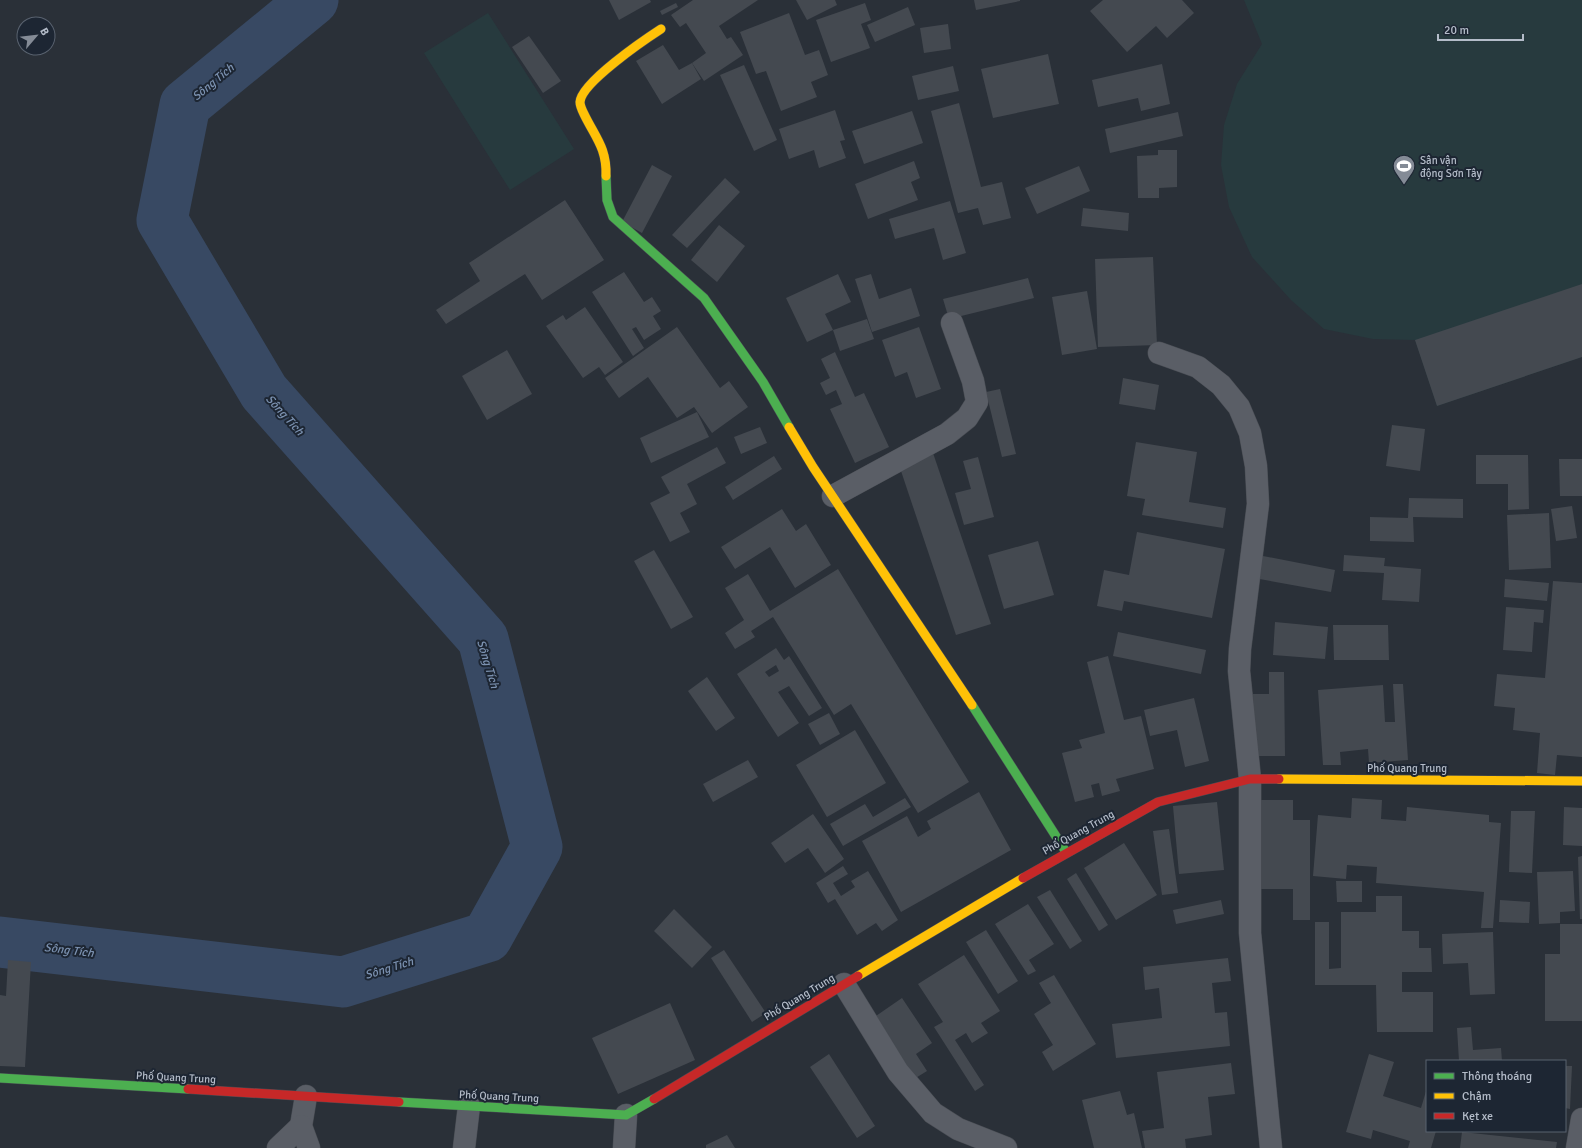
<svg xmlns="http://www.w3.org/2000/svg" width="1582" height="1148" viewBox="0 0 1582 1148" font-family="Signika,sans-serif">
<rect width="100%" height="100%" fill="#2a3038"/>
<g fill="#273a3e">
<polygon points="1244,0 1582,0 1582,357 1437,406 1415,340 1373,339 1324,329 1291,300 1252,257 1229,207 1221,165 1224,125 1237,84 1262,44"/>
<polygon points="488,13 574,149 510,190 424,53"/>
</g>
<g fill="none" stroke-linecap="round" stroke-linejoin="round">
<polyline stroke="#384963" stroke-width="51" points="0,942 343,982 487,937 537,847 483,639 264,392 162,220 185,105 313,0"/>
</g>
<g fill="#444950" fill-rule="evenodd">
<polygon points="609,0 650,0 651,2 619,20"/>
<polygon points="693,0 758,0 719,26 727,39 731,37 743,55 704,81 692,63 706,53 686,23 680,27 671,15"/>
<polygon points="796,0 835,0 837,5 807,20"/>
<polygon points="974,0 1020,0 1020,1 976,10"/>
<polygon points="1103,0 1182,0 1194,13 1167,38 1156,26 1127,52 1090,11"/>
<polygon points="676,3 678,7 662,15 660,11"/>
<polygon points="865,3 871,20 861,24 870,48 831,62 816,20"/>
<polygon points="908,7 915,25 875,42 867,25"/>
<polygon points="789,13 805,55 819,50 828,75 811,82 817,97 781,111 766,71 756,74 740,32"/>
<polygon points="948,24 951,49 924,53 920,28"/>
<polygon points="529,36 561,81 543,93 512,47"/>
<polygon points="663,45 679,70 692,63 701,79 662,104 636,61"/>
<polygon points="1048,54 1059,104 993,118 981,69"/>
<polygon points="1162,64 1170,104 1141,111 1138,98 1098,107 1092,80"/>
<polygon points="744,65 777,140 754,151 720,75"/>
<polygon points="953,66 959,91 918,100 912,76"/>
<polygon points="959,103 981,187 1002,182 1011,218 983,225 978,208 958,213 931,111"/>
<polygon points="835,110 845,140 840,141 846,158 819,168 814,150 789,159 779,129"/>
<polygon points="912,111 923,143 864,164 852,131"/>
<polygon points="1178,112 1183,136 1110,153 1105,129"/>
<polygon points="1158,150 1177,150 1177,187 1159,188 1159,198 1138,198 1137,156 1158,155"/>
<polygon points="914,161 920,178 911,182 918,200 868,219 855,184"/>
<polygon points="652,165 672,176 642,233 622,222"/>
<polygon points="1079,166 1090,191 1037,214 1025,188"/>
<polygon points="725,178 740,192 687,248 672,235"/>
<polygon points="565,200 604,260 542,300 525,274 446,324 436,310 480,281 469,263"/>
<polygon points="950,201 966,253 943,260 934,228 895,239 889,219"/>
<polygon points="1083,208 1129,213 1128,231 1081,226"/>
<polygon points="719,225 745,246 717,282 691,260"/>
<polygon points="1153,257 1157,345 1098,347 1095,259"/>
<polygon points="624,272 644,302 652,297 661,311 653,316 661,329 644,340 636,327 632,329 644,348 633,356 592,292"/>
<polygon points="838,274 851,302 825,314 833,330 807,342 786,298"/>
<polygon points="871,274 879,299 911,288 920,316 872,332 855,279"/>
<polygon points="1028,278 1034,298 949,319 943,299"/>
<polygon points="1582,284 1582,357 1437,406 1415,340"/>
<polygon points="1087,291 1097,349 1062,355 1052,297"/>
<polygon points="585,307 623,362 605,375 599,367 583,378 546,326 563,315 566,320"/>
<polygon points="867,319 874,339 840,351 833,330"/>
<polygon points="677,327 720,388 729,381 748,407 712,433 694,407 677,418 648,377 619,398 605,378"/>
<polygon points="919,327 941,389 916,398 907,372 895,377 882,340"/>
<polygon points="507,350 532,394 487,420 462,376"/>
<polygon points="835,352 855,397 864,393 889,447 855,463 830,409 842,404 836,390 826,395 820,383 830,378 821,359"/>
<polygon points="1123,378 1159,385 1155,410 1119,404"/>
<polygon points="1000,389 1016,454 1002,457 986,392"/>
<polygon points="697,412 709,437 651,463 640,438"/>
<polygon points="1392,425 1425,429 1420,471 1386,466"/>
<polygon points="760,427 767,443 741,454 734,437"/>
<polygon points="1136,442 1197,452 1189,502 1226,508 1223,528 1142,515 1145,499 1127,496"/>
<polygon points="717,447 726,463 687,484 697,504 680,513 690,532 670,542 650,503 670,493 661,477"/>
<polygon points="933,453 991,624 956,635 899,465"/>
<polygon points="1476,455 1528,455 1529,509 1508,510 1508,484 1476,484"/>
<polygon points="774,456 782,469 733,500 725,487"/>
<polygon points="978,457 994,517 964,525 955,493 971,489 963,461"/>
<polygon points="1559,459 1582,459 1582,496 1560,496"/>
<polygon points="1409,498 1463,499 1463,518 1413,517 1414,542 1370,541 1370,517 1408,518"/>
<polygon points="1572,506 1577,538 1556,541 1551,509"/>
<polygon points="782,509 796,531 806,524 831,565 795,588 770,547 735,569 721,547"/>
<polygon points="1549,513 1551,568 1509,570 1507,515"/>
<polygon points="1137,532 1225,549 1212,618 1124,601 1122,611 1097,606 1104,570 1129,575"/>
<polygon points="1038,541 1054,595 1004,609 988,555"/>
<polygon points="654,550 693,617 671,629 634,561"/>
<polygon points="1258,555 1335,570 1331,592 1254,578"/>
<polygon points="1344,555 1385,558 1384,566 1421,569 1419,602 1382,600 1384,573 1343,571"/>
<polygon points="838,569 969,782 918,813 851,704 834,715 773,617 751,631 755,637 735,649 725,633 744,620 725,588 748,574 770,611"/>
<polygon points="1505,579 1549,583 1547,601 1504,597"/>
<polygon points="1553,581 1582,583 1582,757 1557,755 1555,775 1537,773 1540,733 1513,730 1515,708 1494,706 1497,674 1545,678"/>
<polygon points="1506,607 1544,610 1543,623 1534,622 1532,652 1503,650"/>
<polygon points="1275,622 1328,627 1325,659 1273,655"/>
<polygon points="1333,625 1388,625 1389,660 1334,660"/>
<polygon points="1118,632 1206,650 1201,674 1113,656"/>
<path d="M776 648 784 660 789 656 822 708 809 716 789 686 778 692 799 723 778 737 737 674ZM776 665 779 671 769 677 765 672Z"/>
<polygon points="1108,656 1124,720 1141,716 1154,769 1116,779 1120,791 1102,796 1099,783 1091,785 1094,797 1075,802 1062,753 1082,748 1079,740 1105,733 1087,662"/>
<polygon points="1269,672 1284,672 1285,756 1254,756 1253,694 1269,694"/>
<polygon points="707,677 735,718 716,731 688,691"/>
<polygon points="1393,684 1403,684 1408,760 1369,763 1368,749 1340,752 1341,765 1323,765 1318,690 1383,685 1385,722 1395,722"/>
<polygon points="1194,698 1209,761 1185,767 1177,730 1150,736 1144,710"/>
<polygon points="829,713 840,734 820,745 808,724"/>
<polygon points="855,730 886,783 827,817 796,765"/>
<polygon points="748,760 758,777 713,802 703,784"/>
<polygon points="979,792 1011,850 901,912 862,841 907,816 918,837 931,829 927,821"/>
<polygon points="905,798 911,807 843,846 830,824 865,804 873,817"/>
<polygon points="1352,798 1382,800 1381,819 1406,821 1407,807 1489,815 1489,822 1501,823 1493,928 1481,928 1484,892 1376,883 1377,867 1347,865 1346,879 1313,876 1318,815 1351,818"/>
<polygon points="1261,800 1293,800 1293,820 1310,820 1310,920 1293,920 1293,889 1261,889"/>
<polygon points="1217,802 1224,870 1179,874 1173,806"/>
<polygon points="1564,807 1582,808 1582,846 1563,845"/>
<polygon points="1511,811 1535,811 1532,873 1509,872"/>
<polygon points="813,814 844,859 825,873 808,848 785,863 771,843"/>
<polygon points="1169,829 1178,893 1162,895 1153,831"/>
<polygon points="1124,843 1157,895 1116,920 1084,868"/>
<polygon points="1582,856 1582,919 1580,919 1578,857"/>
<polygon points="843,866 848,874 833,883 841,896 855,887 851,881 868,871 898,920 882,931 876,923 857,935 835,899 828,903 816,883"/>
<polygon points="1573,871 1575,911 1560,912 1560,923 1539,924 1537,872"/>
<polygon points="1076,873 1108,925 1099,931 1067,879"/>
<polygon points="1336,881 1362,881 1362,902 1337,902"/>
<polygon points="1050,890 1082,941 1070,949 1037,897"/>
<polygon points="1376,896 1402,896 1402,931 1419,931 1419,948 1431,948 1432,972 1402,972 1402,992 1433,992 1433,1032 1377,1032 1376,985 1315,985 1315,922 1329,922 1329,969 1341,968 1341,912 1376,912"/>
<polygon points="1221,900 1224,914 1176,924 1173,910"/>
<polygon points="1500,900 1530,902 1529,923 1499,922"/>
<polygon points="1028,904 1054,944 1029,960 1036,971 1028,975 995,924"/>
<polygon points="674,909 712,947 692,968 654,931"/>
<polygon points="1560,924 1582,924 1582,1021 1545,1021 1545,954 1560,954"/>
<polygon points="986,930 1018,981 998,994 966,942"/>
<polygon points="1493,932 1495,994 1470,995 1468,963 1443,964 1442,934"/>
<polygon points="724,950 766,1013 752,1022 711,958"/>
<polygon points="964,955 1000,1011 981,1023 988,1033 972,1043 966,1033 955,1040 984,1085 975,1091 934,1027 943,1022 918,984"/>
<polygon points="1228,958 1231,981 1212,983 1215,1013 1227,1012 1230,1046 1116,1058 1112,1024 1162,1018 1159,988 1145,990 1143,967"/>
<polygon points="8,960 31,962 25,1067 0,1066 0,995 6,996"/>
<polygon points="1054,975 1096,1044 1053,1071 1042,1052 1053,1045 1034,1014 1051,1003 1039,983"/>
<polygon points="902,998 932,1043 916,1054 927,1071 914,1079 873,1018"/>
<polygon points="670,1003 695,1060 618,1094 592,1038"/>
<polygon points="1471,1027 1473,1050 1501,1048 1502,1061 1459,1061 1457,1028"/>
<polygon points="829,1054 875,1126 857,1138 810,1067"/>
<polygon points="1369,1054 1394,1062 1383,1096 1421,1108 1427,1088 1427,1131 1436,1131 1431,1148 1408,1148 1410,1141 1373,1130 1371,1139 1346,1132"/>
<polygon points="1231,1063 1235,1094 1208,1097 1212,1135 1185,1139 1186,1148 1145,1148 1142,1131 1164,1128 1157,1072"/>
<polygon points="1565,1066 1572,1066 1570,1109 1565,1108"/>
<polygon points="1120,1091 1127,1115 1134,1113 1142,1148 1094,1148 1082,1100"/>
<polygon points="1462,1132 1557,1142 1556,1148 1460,1148"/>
<polygon points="727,1135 735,1148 706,1148 706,1145"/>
</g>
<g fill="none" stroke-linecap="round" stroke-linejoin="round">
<g stroke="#484c53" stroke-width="23">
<g id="street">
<polyline points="1159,353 1198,367 1221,385 1239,407 1250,433 1256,466 1258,504 1240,649 1239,671 1250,779 1250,933 1271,1148"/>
<polyline points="833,496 947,434 967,418 977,402 973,381 952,323"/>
<polyline points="844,984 898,1072 933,1113 958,1129 1006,1148"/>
<polyline points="306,1096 301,1126 309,1148"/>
<polyline points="278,1148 301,1126"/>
<polyline points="464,1148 469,1106"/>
<polyline points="624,1148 626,1115"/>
<polyline points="1577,1148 1582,1119"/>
</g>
</g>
<g stroke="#484c53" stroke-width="10">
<g id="fast">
<polyline points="606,176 607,200 613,217 704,298 763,382 789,427"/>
<polyline points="972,705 1066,852"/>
<polyline points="0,1078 188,1089"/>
<polyline points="399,1102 626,1115 654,1099"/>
</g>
</g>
<g stroke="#484c53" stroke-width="10">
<g id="slow">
<path d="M606 176C607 148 595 137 584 114 582 110 580 106 580 102 581 83 644 40 661 29"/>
<polyline points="789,427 813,467 972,705"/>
<polyline points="1279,779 1582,781"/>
<polyline points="858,976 1023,878"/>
</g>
</g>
<g stroke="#484c53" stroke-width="10">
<g id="jam">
<polyline points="1023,878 1158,802 1250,779 1279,779"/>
<polyline points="188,1089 399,1102"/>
<polyline points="654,1099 858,976"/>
</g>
</g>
<use href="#street" stroke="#5a5e66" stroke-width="22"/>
<use href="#fast" stroke="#4caf50" stroke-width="9"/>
<use href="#slow" stroke="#ffc107" stroke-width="9"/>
<use href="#jam" stroke="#c62828" stroke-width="9"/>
</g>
<defs>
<g id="stadium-pin" transform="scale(1.15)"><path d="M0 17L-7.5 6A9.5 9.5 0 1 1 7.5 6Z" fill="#848b96" stroke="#1d2633"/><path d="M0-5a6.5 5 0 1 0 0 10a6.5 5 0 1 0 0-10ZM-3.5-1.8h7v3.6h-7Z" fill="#fff"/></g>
</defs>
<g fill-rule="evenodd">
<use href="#stadium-pin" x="1404" y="166"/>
</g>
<g text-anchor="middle" stroke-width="4" stroke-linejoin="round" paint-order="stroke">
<g font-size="11" fill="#b4bcc9" stroke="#1d2633" text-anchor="start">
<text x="1420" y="164">Sân vận<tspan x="1420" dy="13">động Sơn Tây</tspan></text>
</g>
<g font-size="11" fill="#b4bcc9" stroke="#1d2633">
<text x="1407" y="772">Phố Quang Trung</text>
<text transform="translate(1078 832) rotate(-29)" y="4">Phố Quang Trung</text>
<text transform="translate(799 997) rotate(-31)" y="4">Phố Quang Trung</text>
<text transform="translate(176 1077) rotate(3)" y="4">Phố Quang Trung</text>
<text transform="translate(499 1096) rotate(3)" y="4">Phố Quang Trung</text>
</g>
<g font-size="12" font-style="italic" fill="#7c92b1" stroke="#1d2633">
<text transform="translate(213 82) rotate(-40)" y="4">Sông Tích</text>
<text transform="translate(285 415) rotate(48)" y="4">Sông Tích</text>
<text transform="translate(488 664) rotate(73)" y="4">Sông Tích</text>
<text transform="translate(69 950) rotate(7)" y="4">Sông Tích</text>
<text transform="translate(389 968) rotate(-17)" y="4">Sông Tích</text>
</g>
</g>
<rect x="1426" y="1060" width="140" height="72" fill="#1d2633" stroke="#59626f"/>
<rect x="1434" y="1073" width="20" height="6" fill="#4caf50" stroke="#59626f"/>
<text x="1462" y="1080" font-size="12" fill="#b4bcc9">Thông thoáng</text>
<rect x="1434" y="1093" width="20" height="6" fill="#ffc107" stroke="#59626f"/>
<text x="1462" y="1100" font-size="12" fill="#b4bcc9">Chậm</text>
<rect x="1434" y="1113" width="20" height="6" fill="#c62828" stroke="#59626f"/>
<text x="1462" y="1120" font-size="12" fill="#b4bcc9">Kẹt xe</text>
<g transform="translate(36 36) rotate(62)"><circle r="19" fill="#1d2633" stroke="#59626f"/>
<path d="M0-3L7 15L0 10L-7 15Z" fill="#848b96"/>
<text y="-6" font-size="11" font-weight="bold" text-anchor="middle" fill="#b4bcc9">B</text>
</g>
<path d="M1438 34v6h85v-6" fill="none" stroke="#b4bcc9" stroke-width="2"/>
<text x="1444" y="34" font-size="12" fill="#b4bcc9" stroke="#1d2633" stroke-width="3" paint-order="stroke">20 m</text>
</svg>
